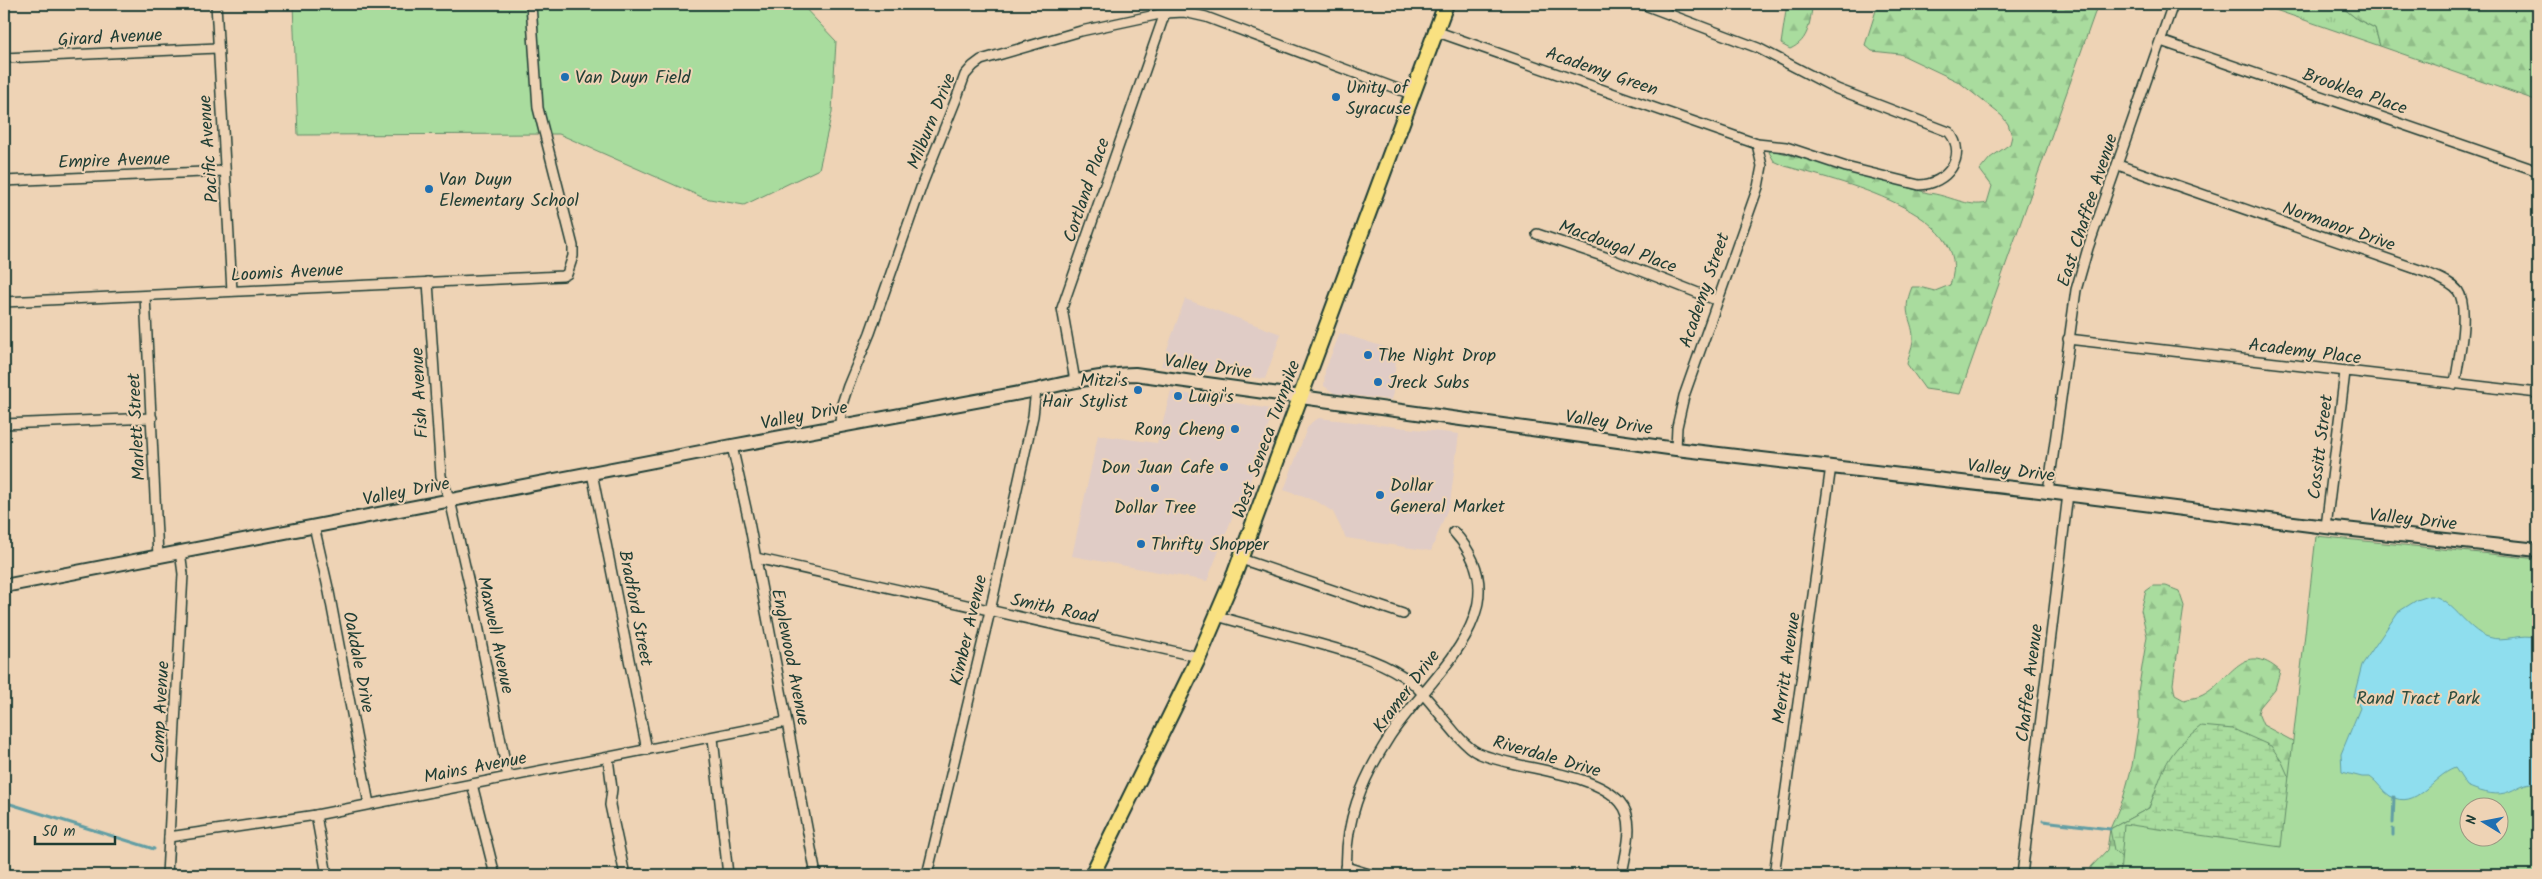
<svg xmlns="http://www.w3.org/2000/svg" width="2542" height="879" viewBox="0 0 2542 879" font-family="Kalam,sans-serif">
<defs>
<pattern id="grass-tufts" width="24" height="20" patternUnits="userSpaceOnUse" patternTransform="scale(1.25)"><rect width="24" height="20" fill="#a9dc9e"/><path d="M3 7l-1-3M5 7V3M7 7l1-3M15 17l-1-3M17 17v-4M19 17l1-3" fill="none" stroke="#91be89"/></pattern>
<pattern id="forest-firs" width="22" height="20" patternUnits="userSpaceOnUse" patternTransform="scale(1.25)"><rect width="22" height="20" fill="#a9dc9e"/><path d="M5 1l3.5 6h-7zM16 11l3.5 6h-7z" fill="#91be89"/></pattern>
<pattern id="wetland-marsh" width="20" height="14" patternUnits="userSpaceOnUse" patternTransform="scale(1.25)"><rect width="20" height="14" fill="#a9dc9e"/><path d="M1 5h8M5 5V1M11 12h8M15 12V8" fill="none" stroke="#91be89"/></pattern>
</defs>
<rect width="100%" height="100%" fill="#eed3b5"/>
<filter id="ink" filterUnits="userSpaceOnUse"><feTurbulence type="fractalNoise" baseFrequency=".02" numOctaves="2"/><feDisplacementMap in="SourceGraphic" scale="10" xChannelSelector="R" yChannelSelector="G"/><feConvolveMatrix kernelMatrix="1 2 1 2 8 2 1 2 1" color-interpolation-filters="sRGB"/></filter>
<g filter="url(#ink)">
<g fill="#e0ccc6">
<polygon points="1185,299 1281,334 1265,379 1161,366"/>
<polygon points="1340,333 1397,351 1392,400 1334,393 1324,386 1325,370"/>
<polygon points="1171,391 1270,409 1273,412 1248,487 1236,508 1207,581 1072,556 1098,435 1157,443"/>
<polygon points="1319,418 1459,434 1450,503 1431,551 1346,538 1333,512 1318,502 1284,490 1307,428 1312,422"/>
</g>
<polygon fill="url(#grass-tufts)" stroke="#648c69" points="2258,4 2338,4 2357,19 2375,28 2380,46"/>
<g fill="url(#forest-firs)" stroke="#648c69" fill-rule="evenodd">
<path d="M1787 4H1813C1809 23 1810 40 1790 49L1781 44Z"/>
<path d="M1878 4H2098L1960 394 1925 389 1907 364C1908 357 1912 348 1913 341 1914 319 1900 316 1912 287H1919L1935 291 1950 285C1978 212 1834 180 1785 166L1774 161 1769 152 1772 150 1928 193C1949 195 1968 208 1987 203L1992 186 1980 170 1990 158 2010 144 2012 136 2008 124 2002 116 1959 82 1900 54 1872 51 1865 45Z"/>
<polygon points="2338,4 2538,4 2538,101 2380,46 2375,28 2357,19"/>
<path d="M2153 586H2166L2179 591 2184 606 2173 684 2175 695 2184 700C2190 698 2198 698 2203 695 2232 679 2243 639 2280 671L2275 689 2260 707 2258 713 2263 725 2313 752 2486 792 2538 840 2340 835 2233 729H2218L2156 790 2149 808 2110 829 2149 875H2089L2091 867 2107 850 2110 829 2123 799 2132 766 2139 721 2138 692 2147 636 2141 610 2146 591ZM2470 806H2500V836H2470Z"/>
</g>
<path fill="url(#wetland-marsh)" stroke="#648c69" d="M2201 726 2233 729 2271 746 2282 762 2294 789 2317 830 2538 840V875L2136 871 2114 850 2110 829 2149 808C2165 767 2164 755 2201 726Z"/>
<g fill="#a9dc9e" stroke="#648c69" fill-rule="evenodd">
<polygon points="293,4 801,4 836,41 832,112 819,169 744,205 704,198 559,134 298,135"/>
<path d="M2316 536 2538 559V875H2120L2124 824 2281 847ZM2470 806H2500V836H2470Z"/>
</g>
<path fill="#8fdeee" stroke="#629ea4" d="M2429 596C2449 594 2467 631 2488 637 2505 643 2522 632 2538 638V784C2525 780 2517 790 2505 793 2493 796 2478 791 2467 786L2455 768C2432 776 2417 811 2390 796 2382 791 2378 782 2370 777H2362L2342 772 2341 754 2360 708 2354 696 2362 665 2398 612 2417 600Z"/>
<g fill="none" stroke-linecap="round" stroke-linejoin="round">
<g stroke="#629ea4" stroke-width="3">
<polyline points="4,802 154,849"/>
<polyline points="2043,821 2110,829"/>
<polyline points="2393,823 2394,797"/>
<polyline points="2393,835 2393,829"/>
</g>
<g stroke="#1f3d34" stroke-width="12">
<g id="minor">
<polyline points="216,4 232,291"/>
<path d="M1435 31 1757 144 1786 147 1846 167 1919 185C1946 185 1969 156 1949 132L1837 89 1758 48 1642 4"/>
<polyline points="2161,41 2538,171"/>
<polyline points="4,58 217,48"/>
<path d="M2118 165 2428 273C2438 278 2451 282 2458 291 2470 308 2458 363 2455 384"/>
<polyline points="4,181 225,171"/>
<polyline points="1537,234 1611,259 1716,300"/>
<polyline points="428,282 441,476 450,500 475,610 508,777"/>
<polyline points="145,296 158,556"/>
<polyline points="4,302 563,276 567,274 573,256 573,246 538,108 531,4"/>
<polyline points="2068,339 2538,393"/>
<polyline points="1075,381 1062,308 1165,13"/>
<polyline points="4,424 152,418"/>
<polyline points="840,426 841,407 848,386 870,333 923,182 957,97 965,75 973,66 981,60 1081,31 1165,13 1184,12 1206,17 1411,94"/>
<polyline points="732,446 749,522 816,875"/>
<polyline points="1676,449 1677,427 1684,396 1758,187 1762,166 1757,144"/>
<polyline points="592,473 647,750"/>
<polyline points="2048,492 2076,290 2088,248 2173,4"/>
<polyline points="314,526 329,592 369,804"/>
<polyline points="2326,527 2345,372"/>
<polyline points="756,558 1199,657"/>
<polyline points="1241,559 1403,614"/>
<path d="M1217 616C1248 625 1278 633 1309 641 1343 651 1382 659 1411 682 1432 699 1457 743 1478 753 1517 770 1593 771 1620 802 1637 821 1625 853 1622 875"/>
<polyline points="713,738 728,875"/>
<polyline points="608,758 612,789 610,805 625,875"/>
<polyline points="472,784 495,875"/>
<polyline points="316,815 327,875"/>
<polyline points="169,837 316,815 786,722"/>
<polyline points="1346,867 1372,875"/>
<polyline points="167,875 183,574 180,551"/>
<polyline points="927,875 990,611 1033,416 1036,390"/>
<path d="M1347 875C1343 824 1362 779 1390 736 1430 675 1524 609 1454 532"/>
<polyline points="1774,875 1831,466"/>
<polyline points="2022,875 2068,494"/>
</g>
</g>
<g stroke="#1f3d34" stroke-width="16">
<path id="secondary" d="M4 586 732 446 1036 390C1069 382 1101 375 1135 374L1676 449 2048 492 2326 527 2538 550"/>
</g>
<g stroke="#1f3d34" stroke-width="18">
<polyline id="primary" points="1092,875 1199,657 1235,573 1446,4"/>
</g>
<use href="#minor" stroke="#eed3b5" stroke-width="9"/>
<use href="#secondary" stroke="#eed3b5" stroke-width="12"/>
<use href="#primary" stroke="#f9e181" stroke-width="14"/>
</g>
</g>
<g fill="#1f6fb2" stroke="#eed3b5" stroke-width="2">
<circle cx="565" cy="77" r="5"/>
<circle cx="1336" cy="97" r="5"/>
<circle cx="429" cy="189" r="5"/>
<circle cx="1368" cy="355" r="5"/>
<circle cx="1378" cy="382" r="5"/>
<circle cx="1138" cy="390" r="5"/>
<circle cx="1178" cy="396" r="5"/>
<circle cx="1235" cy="429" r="5"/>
<circle cx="1224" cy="467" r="5"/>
<circle cx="1155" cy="488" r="5"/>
<circle cx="1380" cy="495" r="5"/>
<circle cx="1141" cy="544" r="5"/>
</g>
<g text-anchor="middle" stroke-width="4" stroke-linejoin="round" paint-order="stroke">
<g font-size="18" fill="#1f3d34" stroke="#eed3b5">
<text transform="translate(110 37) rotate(-3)" y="6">Girard Avenue</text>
<text transform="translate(1602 71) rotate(19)" y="6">Academy Green</text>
<text transform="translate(2355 91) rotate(19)" y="6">Brooklea Place</text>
<text transform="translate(931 121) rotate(-68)" y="6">Milburn Drive</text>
<text transform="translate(208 149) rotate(-94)" y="6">Pacific Avenue</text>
<text transform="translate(114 160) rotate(-2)" y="6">Empire Avenue</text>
<text transform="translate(1086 190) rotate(-71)" y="6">Cortland Place</text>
<text transform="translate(2087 210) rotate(-72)" y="6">East Chaffee Avenue</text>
<text transform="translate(2339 226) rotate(19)" y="6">Normanor Drive</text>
<text transform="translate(1618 246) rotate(20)" y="6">Macdougal Place</text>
<text transform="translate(287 272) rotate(-3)" y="6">Loomis Avenue</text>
<text transform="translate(1704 290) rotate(-71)" y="6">Academy Street</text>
<text transform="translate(2305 351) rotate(7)" y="6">Academy Place</text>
<text transform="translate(1208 366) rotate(8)" y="6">Valley Drive</text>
<text transform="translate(419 393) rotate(-93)" y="6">Fish Avenue</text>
<text transform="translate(804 415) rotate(-11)" y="6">Valley Drive</text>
<text transform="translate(1609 422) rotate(8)" y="6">Valley Drive</text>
<text transform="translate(136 427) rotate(-93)" y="6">Marlett Street</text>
<text transform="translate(1266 439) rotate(-70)" y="6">West Seneca Turnpike</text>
<text transform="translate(2320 447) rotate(-83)" y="6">Cossitt Street</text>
<text transform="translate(2011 470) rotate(7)" y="6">Valley Drive</text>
<text transform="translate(406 491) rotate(-11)" y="6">Valley Drive</text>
<text transform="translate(2413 519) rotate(6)" y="6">Valley Drive</text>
<text transform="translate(636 608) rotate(79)" y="6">Bradford Street</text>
<text transform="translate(1054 608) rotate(12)" y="6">Smith Road</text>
<text transform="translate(968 630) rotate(-77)" y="6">Kimber Avenue</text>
<text transform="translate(496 635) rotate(78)" y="6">Maxwell Avenue</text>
<text transform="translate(791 657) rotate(79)" y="6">Englewood Avenue</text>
<text transform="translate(359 662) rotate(79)" y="6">Oakdale Drive</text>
<text transform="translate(1786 668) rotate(-82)" y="6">Merritt Avenue</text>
<text transform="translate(2029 683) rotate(-83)" y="6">Chaffee Avenue</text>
<text transform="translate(1406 691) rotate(-53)" y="6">Kramer Drive</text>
<text transform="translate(160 712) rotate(-87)" y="6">Camp Avenue</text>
<text transform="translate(1547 756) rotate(16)" y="6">Riverdale Drive</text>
<text transform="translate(475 767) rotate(-11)" y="6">Mains Avenue</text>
</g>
<g font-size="18" fill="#1f3d34" stroke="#eed3b5" text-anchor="start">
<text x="575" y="83">Van Duyn Field</text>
<text x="1346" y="93">Unity of<tspan x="1346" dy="21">Syracuse</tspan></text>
<text x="439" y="185">Van Duyn<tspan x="439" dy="21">Elementary School</tspan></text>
<text x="1378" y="361">The Night Drop</text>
<text x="1128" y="386" text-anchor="end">Mitzi's<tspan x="1128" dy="21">Hair Stylist</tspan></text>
<text x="1388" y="388">Jreck Subs</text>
<text x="1188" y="402">Luigi's</text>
<text x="1225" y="435" text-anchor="end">Rong Cheng</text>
<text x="1214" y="473" text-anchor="end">Don Juan Cafe</text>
<text x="1390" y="491">Dollar<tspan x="1390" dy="21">General Market</tspan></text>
<text x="1155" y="513" text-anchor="middle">Dollar Tree</text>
<text x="1151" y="550">Thrifty Shopper</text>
</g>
<g font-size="18" fill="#2d4d3f" stroke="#eed3b5">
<text x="2418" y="704">Rand Tract Park</text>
</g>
</g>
<rect width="2542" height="879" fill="none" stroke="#eed3b5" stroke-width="20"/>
<rect x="10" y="10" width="2522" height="859" fill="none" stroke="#1f3d34" stroke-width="2" filter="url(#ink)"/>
<g transform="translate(2484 822) rotate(280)"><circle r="24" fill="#eed3b5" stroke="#9b9781"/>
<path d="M0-4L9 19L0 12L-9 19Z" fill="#1f6fb2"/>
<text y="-8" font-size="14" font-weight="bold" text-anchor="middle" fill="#1f3d34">N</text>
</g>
<path d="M35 836v8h80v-8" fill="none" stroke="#1f3d34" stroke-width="2.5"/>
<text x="42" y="836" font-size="15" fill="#1f3d34" stroke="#eed3b5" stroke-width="4" paint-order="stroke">50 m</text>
</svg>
